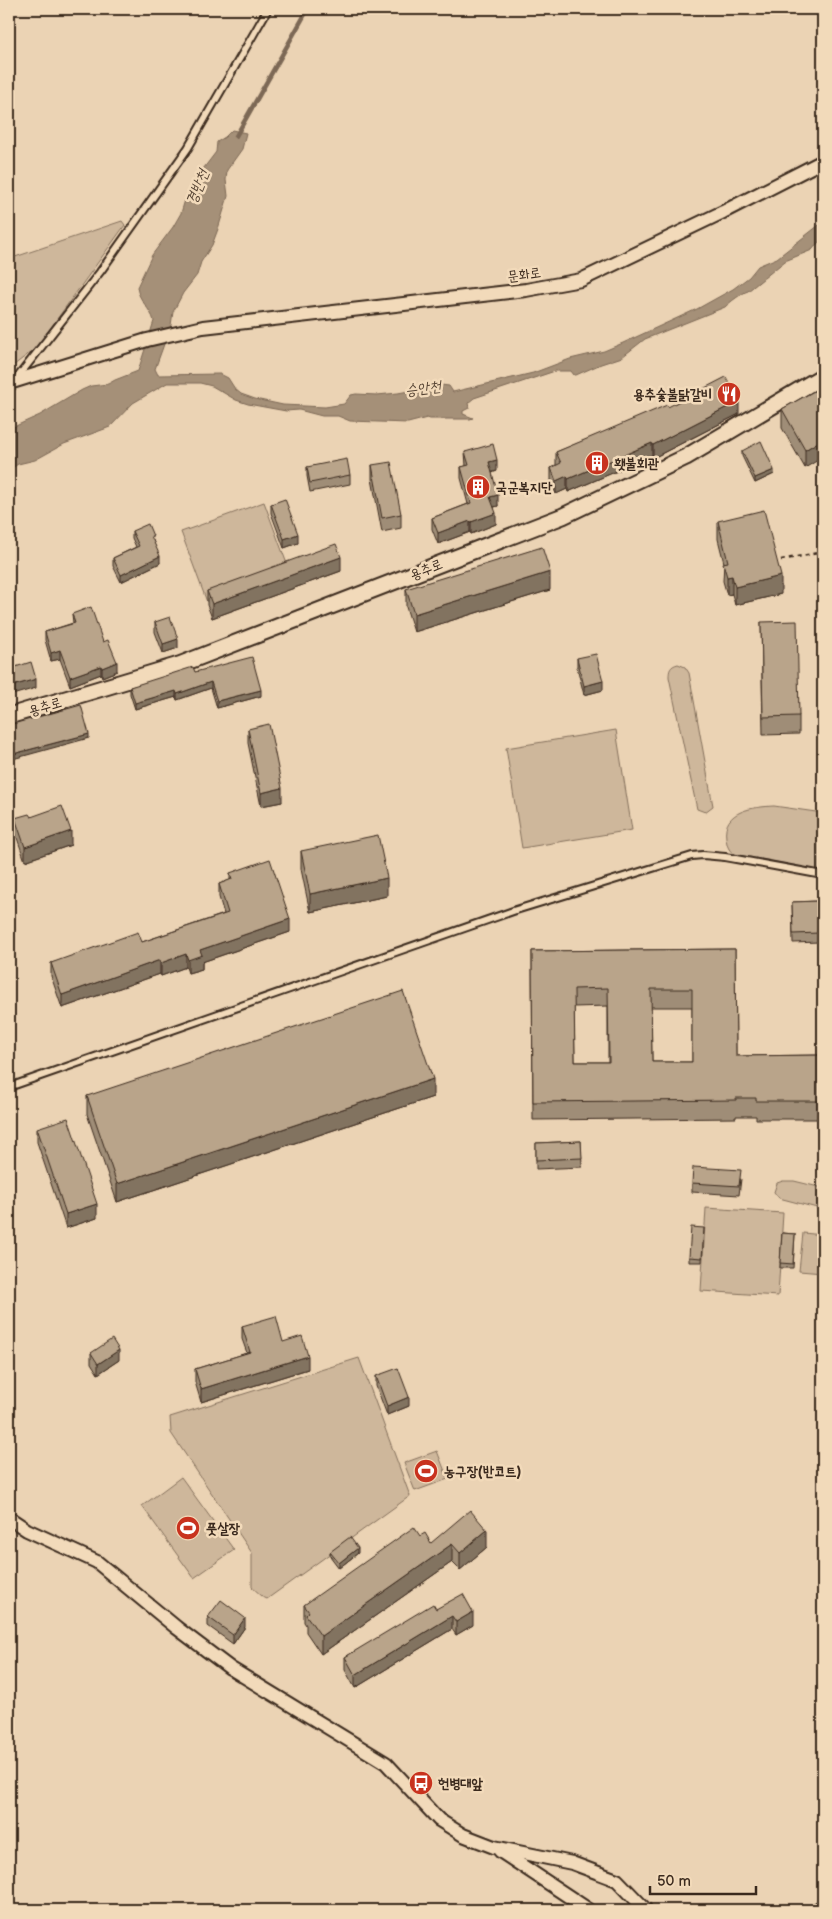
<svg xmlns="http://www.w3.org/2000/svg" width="832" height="1919" viewBox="0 0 832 1919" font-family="'Balsamiq Sans','Poor Story',sans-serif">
<rect width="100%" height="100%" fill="#ebd3b4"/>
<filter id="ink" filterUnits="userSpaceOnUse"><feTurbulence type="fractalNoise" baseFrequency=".02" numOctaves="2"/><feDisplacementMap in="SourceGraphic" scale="10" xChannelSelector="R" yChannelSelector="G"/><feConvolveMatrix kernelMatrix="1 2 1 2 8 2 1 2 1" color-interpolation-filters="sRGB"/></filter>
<g filter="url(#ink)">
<g fill="#ceb79b" stroke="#84705c">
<polygon points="122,221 125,225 36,348 9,369 9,259"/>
<polygon points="264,502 290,572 207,602 181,532"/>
<path d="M678 664 685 667 689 673 713 806 705 812 697 809 669 677C669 670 670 666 678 664Z"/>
<polygon points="616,730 632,830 522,848 506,748"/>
<path d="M774 806 823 813V871L734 854C728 850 727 845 726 838 722 810 754 807 774 806Z"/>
<polygon points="783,1181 794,1181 823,1188 823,1223 817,1208 779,1198 774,1192 777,1183"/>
<polygon points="706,1208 783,1213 778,1296 701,1291"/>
<polygon points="803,1233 823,1235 823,1273 799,1271"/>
<polygon points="359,1358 410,1496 267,1599 263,1597 252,1587 252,1553 171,1433 170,1417"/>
<polygon points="437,1451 448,1479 415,1491 404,1463"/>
<polygon points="181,1477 234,1550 194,1578 142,1506"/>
</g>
<path fill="#a59078" stroke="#7b6754" d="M232 130 246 133 242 149 227 170 226 180 228 196 218 229 212 245 201 262 197 275 183 293 173 312 171 325 155 369 158 375 220 374 228 378 235 389 241 394 255 399 283 405 325 407 344 404 351 395 356 394 377 395 398 393 441 385 449 386 453 392 533 373 570 359 604 351 623 343 697 309 733 289 749 277 758 266 777 258 823 222V237L812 250 785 261 748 291C742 293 730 302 725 307L645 339 622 357 601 364 576 375H574L571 371H555L474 398 468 403 469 408 463 411V414L473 418 470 419H430L427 418 408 423 350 421 338 416H322L299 410 286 411 248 404 236 400 212 386 200 383H167L133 403 110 427 64 444 35 460 18 464 9 470V429L40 415 82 390 91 386 108 384 115 380 138 371 154 321C151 309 138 300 137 287L152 255 173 227 181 213 185 200 194 187 197 177 216 152 217 142 225 137Z"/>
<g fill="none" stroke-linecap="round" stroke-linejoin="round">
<polyline stroke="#7b6754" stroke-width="4.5" points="236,136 308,9"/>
<g stroke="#3b2a1e" stroke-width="10">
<g id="service">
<polyline points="17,378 100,272 188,148 268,9"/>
<polyline points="9,1087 516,910 692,856 703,855 725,857 823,875"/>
</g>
</g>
<g stroke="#3b2a1e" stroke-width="16">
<g id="minor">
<polyline points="9,383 147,340 203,327 526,290 581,280 723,212 823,161"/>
<polyline points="9,1518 27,1530 97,1562 177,1628 230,1668 386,1763 439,1820 463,1835 494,1847 572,1863 617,1880 646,1910"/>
<polyline points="500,1851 589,1910"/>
<polyline points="817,1910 823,1906"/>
</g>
</g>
<g stroke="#3b2a1e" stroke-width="19">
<polyline id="tertiary" points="9,716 179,665 563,516 686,457 823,376"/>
</g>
<polyline stroke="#3b2a1e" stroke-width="2.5" stroke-dasharray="4 4" stroke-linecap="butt" points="781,560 823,552"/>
<use href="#service" stroke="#f2daba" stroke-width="6"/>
<use href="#minor" stroke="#f2daba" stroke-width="12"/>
<use href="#tertiary" stroke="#f2daba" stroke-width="15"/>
</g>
<g fill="#9f8d77" stroke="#3b2a1e" fill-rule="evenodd">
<polygon points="823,323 823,348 819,340 819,326"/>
<polygon points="823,386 805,468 782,428 782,409"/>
<polygon points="668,407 739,414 653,458 652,456 568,492 567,489 556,494 551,481 551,468 556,465 556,452"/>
<polygon points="742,451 774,474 755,483 742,456"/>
<polygon points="465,452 497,471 492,473 498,506 494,507 496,524 471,534 470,532 438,544 432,529 432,518 468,504 461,478 461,467 466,466"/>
<polygon points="372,465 401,514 401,528 382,532 372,479"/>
<polygon points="307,467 350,475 350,484 310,492 307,476"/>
<polygon points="271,504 298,543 284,548 271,513"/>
<polygon points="718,521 781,594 735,605 732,594 727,595 723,581 724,563 718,539"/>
<polygon points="132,531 153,540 160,563 121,582 113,566 113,558 136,547 132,538"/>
<polygon points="341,571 212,618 207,605 207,591"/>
<polygon points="406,589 550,590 414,632 406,607"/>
<polygon points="72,614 103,642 117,671 102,677 101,674 70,686 60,659 51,661 45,640 45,632 73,623"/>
<polygon points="155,622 178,648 163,653 155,632"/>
<polygon points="761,622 799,716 799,734 763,735"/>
<polygon points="577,658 603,690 584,695 577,667"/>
<polygon points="195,672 261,696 217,708 211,688 177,700 176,697 135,709 130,694 130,687"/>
<polygon points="248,729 282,802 261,806 248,743"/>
<polygon points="31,817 71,845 25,861 15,832 15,818"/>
<polygon points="301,851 387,896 310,912 301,869"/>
<polygon points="230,873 290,932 202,962 202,969 188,973 186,967 161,976 160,974 62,1008 51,976 51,963 142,942 224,914 219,897 219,884 230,880"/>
<polygon points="818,901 819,942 793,943 792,902"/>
<path d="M735 949 736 1056 823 1055V1119H756V1116H736V1118L533 1120 532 951ZM608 1006V1062H575L574 1007ZM651 1007H692V1062H652Z"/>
<polygon points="87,1096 433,1097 117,1202 87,1114"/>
<polygon points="37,1128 97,1218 66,1228 37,1142"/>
<polygon points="581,1141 582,1167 536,1169 536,1143"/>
<polygon points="741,1179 739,1195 692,1192 692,1183"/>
<polygon points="704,1228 702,1262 689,1262 689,1257"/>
<polygon points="782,1233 795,1234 793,1268 780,1268"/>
<polygon points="242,1326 283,1342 308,1369 201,1402 195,1382 195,1369 247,1353 242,1339"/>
<polygon points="91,1353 119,1360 98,1374 91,1363"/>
<polygon points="376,1376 409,1406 387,1415 376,1386"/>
<polygon points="420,1536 431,1543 487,1547 460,1570 452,1562 321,1654 306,1632 306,1625 304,1622 304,1605"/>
<polygon points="330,1552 358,1553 339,1568 330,1556"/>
<polygon points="436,1609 473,1625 456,1635 452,1629 355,1688 345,1670 345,1657"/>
<polygon points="208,1617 245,1627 233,1644 208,1626"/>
</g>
<g fill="#827361" stroke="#3b2a1e">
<polygon points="739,401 739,414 653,458 653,445"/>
<polygon points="823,439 823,457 805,468 805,450"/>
<polygon points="652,443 652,456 568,492 568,479"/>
<polygon points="497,460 497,471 489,473 489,462"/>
<polygon points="774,470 774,474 755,483 755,478"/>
<polygon points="567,476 567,489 556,494 556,481"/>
<polygon points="498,495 498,506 490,508 490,497"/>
<polygon points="496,513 496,524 471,534 471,522"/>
<polygon points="470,521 470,532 438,544 438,533"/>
<polygon points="298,534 298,543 284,548 284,539"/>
<polygon points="160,556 160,563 121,582 121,575"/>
<polygon points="341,557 341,571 212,618 212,604"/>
<polygon points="550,572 550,590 414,632 414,614"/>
<polygon points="732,576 732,594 727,595 727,577"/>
<polygon points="781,576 781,594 735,605 735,587"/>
<polygon points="178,639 178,648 163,653 163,644"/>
<polygon points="60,650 60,659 51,661 51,653"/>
<polygon points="117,662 117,671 102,677 102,668"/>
<polygon points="101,666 101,674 70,686 70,677"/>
<polygon points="36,679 36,688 9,696 9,687"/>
<polygon points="603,681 603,690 584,695 584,686"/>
<polygon points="211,682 211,688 177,700 177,694"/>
<polygon points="261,690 261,696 217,708 217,701"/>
<polygon points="176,691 176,697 135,709 135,703"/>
<polygon points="89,734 89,738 9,760 9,755"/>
<polygon points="282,788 282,802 261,806 261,793"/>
<polygon points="71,831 71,845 25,861 25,847"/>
<polygon points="387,878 387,896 310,912 310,894"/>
<polygon points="290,919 290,932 202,962 202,969 188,973 188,960 200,950"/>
<polygon points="186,954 186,967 161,976 161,963"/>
<polygon points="160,960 160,974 62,1008 62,995"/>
<polygon points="433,1079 433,1097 117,1202 117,1184"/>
<polygon points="97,1204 97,1218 66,1228 66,1214"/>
<polygon points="119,1350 119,1360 98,1374 98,1364"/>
<polygon points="308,1356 308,1369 201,1402 201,1389"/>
<polygon points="409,1397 409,1406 387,1415 387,1406"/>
<polygon points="487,1530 487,1547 460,1570 460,1553"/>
<polygon points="452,1544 452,1562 321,1654 321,1636"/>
<polygon points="358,1548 358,1553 339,1568 339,1563"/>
<polygon points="473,1612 473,1625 456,1635 456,1622"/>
<polygon points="452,1616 452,1629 355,1688 355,1675"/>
<polygon points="245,1618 245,1627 233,1644 233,1635"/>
</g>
<g fill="#b9a48a" stroke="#3b2a1e" fill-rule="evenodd">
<polygon points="823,323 823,334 819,326"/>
<polygon points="726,377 739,401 653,445 652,443 568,479 567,476 556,481 551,468 561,463 556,452 667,405 668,407"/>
<polygon points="823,386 823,439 805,450 782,409"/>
<polygon points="761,441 774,470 755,478 742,451"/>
<polygon points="493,444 497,460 489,462 498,495 490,497 496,513 471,522 470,521 438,533 432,518 471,503 461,467 469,465 465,452"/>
<polygon points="347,459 350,475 310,483 307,467"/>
<polygon points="391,462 401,514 382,518 372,465"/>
<polygon points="285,499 298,534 284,539 271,504"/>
<polygon points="764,510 781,576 735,587 732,576 727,577 723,563 728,562 718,521"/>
<polygon points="148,524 153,536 151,536 160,556 121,575 113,558 139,546 132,531"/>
<polygon points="336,544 341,557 212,604 207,591"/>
<polygon points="542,547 550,572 414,614 406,589"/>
<polygon points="91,607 103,642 108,640 117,662 102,668 101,666 70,677 60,650 51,653 45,632 75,623 72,614"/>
<polygon points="170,617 178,639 163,644 155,622"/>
<polygon points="797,621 799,716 763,717 761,622"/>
<polygon points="596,654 603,681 584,686 577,658"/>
<polygon points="252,657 261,690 217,701 211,682 177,694 176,691 135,703 130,687 193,667 195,672"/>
<polygon points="31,662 36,679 9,687 9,669"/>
<polygon points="81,705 89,734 9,755 9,725"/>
<polygon points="269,724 282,788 261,793 248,729"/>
<polygon points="62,806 71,831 25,847 15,818 29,814 31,817"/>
<polygon points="378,835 387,878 310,894 301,851"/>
<polygon points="270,859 290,919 200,950 202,955 188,960 186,954 161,963 160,960 62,995 51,963 138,932 142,942 228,913 219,884 232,879 230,873"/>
<polygon points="818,901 819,933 793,934 792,902"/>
<path d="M735 949 736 1056 823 1055V1101H756V1098H736V1100L533 1102 532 951ZM608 988 609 1062H575L574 989ZM651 989H692V1062H652Z"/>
<polygon points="403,991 433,1079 117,1184 87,1096"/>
<polygon points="68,1118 97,1204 66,1214 37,1128"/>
<polygon points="581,1141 582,1158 536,1160 536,1143"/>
<polygon points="693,1167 741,1170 739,1186 692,1183"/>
<polygon points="691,1227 704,1228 702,1258 689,1257"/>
<polygon points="782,1233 795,1234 793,1264 780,1263"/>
<polygon points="276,1316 283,1342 302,1336 308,1356 201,1389 195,1369 250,1352 242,1326"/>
<polygon points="112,1339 119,1350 98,1364 91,1353"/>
<polygon points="398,1368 409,1397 387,1406 376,1376"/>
<polygon points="470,1510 487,1530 460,1553 452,1544 321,1636 306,1615 309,1612 304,1605 414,1527 420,1536 425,1533 431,1543"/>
<polygon points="350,1537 358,1548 339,1563 330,1552"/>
<polygon points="463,1594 473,1612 456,1622 452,1616 355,1675 345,1657 433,1604 436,1609"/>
<polygon points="221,1600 245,1618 233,1635 208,1617"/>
</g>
</g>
<defs>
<g id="restaurant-disc" transform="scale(1.25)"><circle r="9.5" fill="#c8321e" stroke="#f2daba"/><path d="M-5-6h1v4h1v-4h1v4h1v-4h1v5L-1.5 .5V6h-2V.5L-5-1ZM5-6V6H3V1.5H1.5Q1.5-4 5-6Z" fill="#fff"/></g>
<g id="building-disc" transform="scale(1.25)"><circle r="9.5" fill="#c8321e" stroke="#f2daba"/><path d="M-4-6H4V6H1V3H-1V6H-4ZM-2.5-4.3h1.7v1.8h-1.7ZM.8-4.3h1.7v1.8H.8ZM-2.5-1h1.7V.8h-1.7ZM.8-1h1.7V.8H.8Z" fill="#fff"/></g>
<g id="stadium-disc" transform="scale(1.25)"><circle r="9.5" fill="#c8321e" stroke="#f2daba"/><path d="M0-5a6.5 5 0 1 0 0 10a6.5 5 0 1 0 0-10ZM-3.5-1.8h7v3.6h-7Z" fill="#fff"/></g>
<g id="bus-disc" transform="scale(1.25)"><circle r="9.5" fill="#c8321e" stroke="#f2daba"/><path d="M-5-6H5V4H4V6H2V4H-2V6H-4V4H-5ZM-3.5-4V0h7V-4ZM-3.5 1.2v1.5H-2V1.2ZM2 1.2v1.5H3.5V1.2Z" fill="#fff"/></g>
</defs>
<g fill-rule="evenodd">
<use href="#restaurant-disc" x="729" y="394"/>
<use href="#building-disc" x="597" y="463"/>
<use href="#building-disc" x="478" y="487"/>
<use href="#stadium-disc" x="426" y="1471"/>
<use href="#stadium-disc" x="188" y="1528"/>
<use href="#bus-disc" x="421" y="1783"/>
</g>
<g text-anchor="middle" stroke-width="5" stroke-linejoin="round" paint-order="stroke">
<g font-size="14" fill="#3b2a1e" stroke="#f2daba">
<text transform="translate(524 274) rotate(-8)" y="5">문화로</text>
<text transform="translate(426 569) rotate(-22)" y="5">용추로</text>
<text transform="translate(45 706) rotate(-17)" y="5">용추로</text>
</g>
<g font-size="14" font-weight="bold" fill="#3b2a1e" stroke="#f2daba" text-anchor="start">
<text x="712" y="399" text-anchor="end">용추숯불닭갈비</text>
<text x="614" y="468">횃불회관</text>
<text x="496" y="492">국군복지단</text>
<text x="444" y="1476">농구장(반코트)</text>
<text x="206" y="1533">풋살장</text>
<text x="438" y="1788">헌병대앞</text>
</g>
<g font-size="15" font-style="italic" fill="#564434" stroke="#f2daba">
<text transform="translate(197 187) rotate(-68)" y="5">경반천</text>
<text transform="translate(423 388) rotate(-7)" y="5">승안천</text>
</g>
</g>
<rect width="832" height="1919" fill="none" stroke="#f2daba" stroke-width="30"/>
<rect x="15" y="15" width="802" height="1889" fill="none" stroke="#3b2a1e" stroke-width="2" filter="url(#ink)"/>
<path d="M650 1886v8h106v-8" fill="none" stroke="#3b2a1e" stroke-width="2.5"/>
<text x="657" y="1886" font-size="15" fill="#3b2a1e" stroke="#f2daba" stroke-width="4" paint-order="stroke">50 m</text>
</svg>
